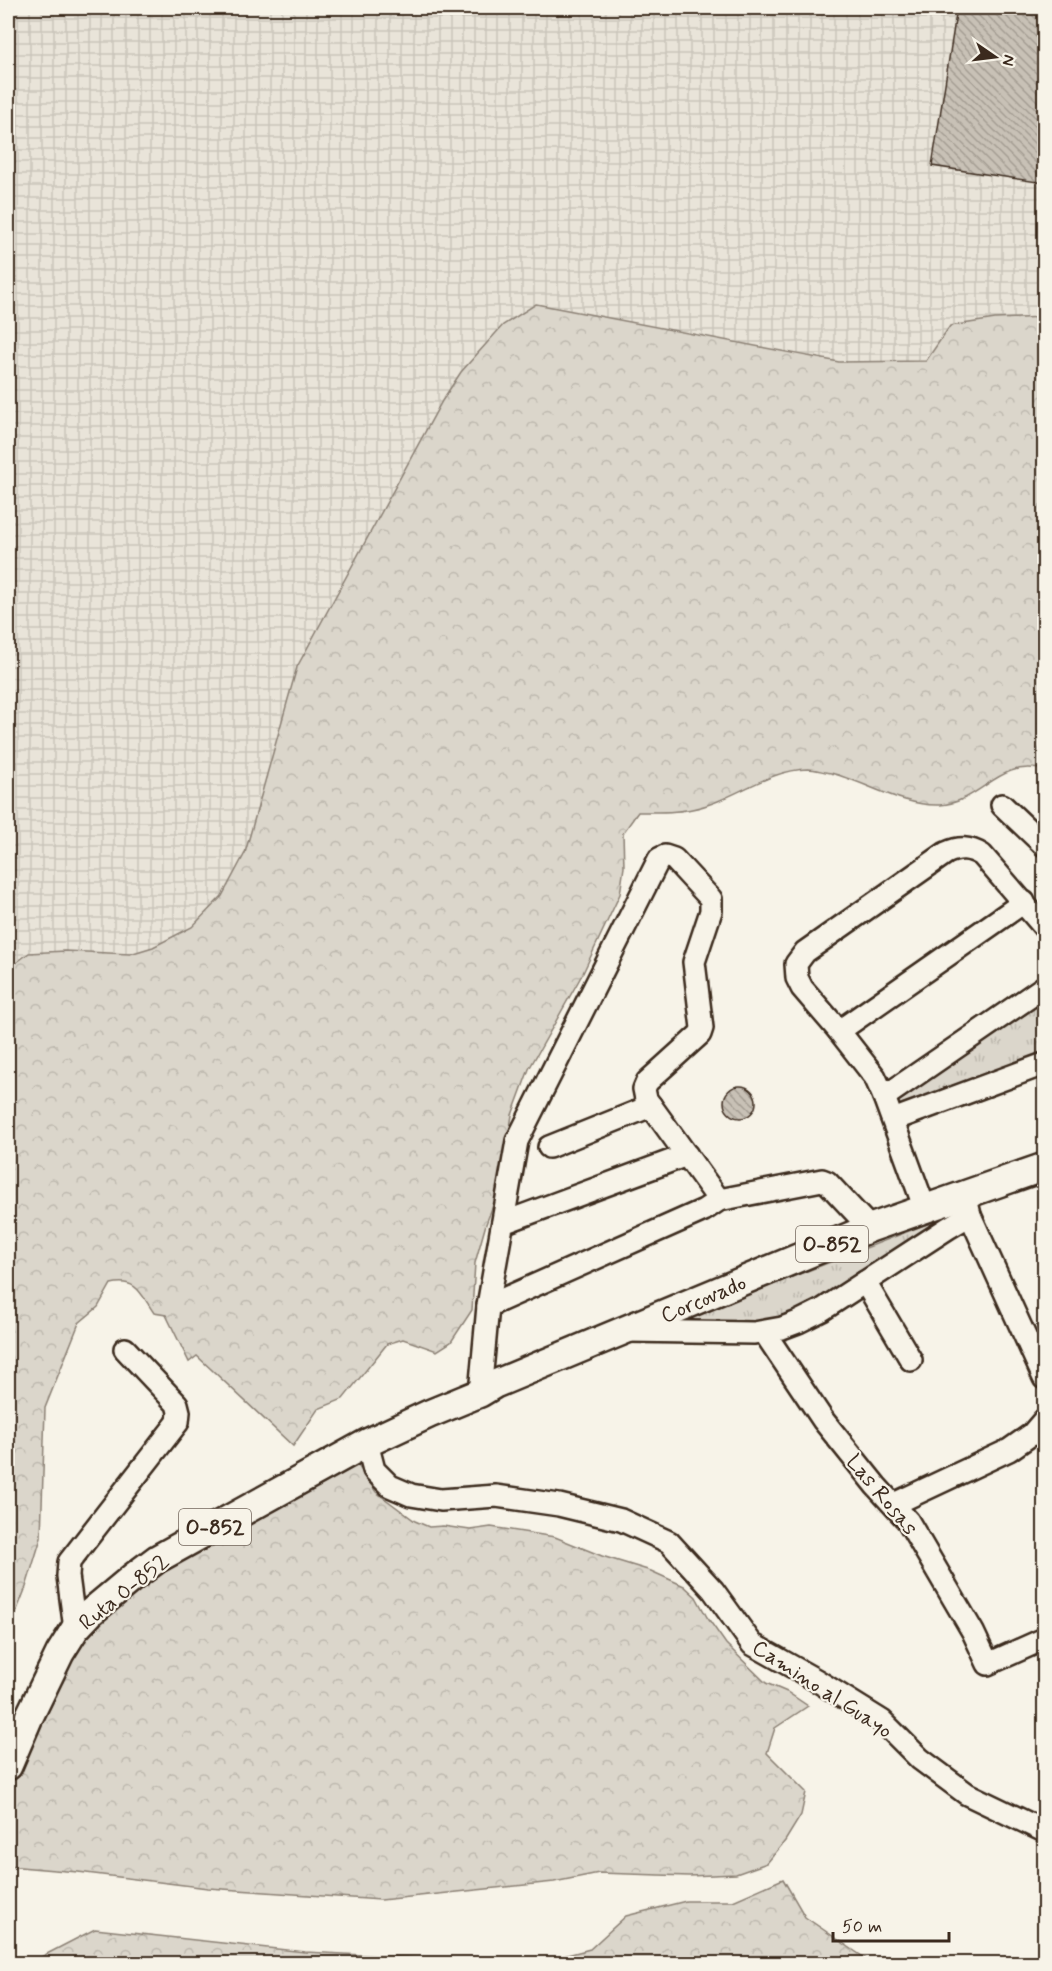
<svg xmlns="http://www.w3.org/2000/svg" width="1052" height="1971" viewBox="0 0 1052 1971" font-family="Mynerve,sans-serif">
<defs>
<pattern id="industrial-grid" width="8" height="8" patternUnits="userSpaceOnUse" patternTransform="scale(1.5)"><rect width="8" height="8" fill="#e9e4d9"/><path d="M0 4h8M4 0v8" fill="none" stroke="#c9c4ba"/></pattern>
<pattern id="forest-crowns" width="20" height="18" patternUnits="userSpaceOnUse" patternTransform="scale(1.5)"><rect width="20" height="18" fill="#dbd6cb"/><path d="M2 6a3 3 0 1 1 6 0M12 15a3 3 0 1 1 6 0" fill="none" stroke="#bdb8ae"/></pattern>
<pattern id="park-tufts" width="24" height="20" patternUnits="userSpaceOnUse" patternTransform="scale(1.5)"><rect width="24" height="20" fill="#dbd6cb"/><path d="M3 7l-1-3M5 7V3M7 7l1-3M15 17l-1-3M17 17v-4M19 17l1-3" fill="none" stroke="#bdb8ae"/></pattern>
<pattern id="building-back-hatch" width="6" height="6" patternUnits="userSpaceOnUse" patternTransform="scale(1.5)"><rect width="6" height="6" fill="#c8c1b6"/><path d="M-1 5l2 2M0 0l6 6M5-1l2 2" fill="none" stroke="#a49d93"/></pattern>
</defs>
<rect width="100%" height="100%" fill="#f7f3e8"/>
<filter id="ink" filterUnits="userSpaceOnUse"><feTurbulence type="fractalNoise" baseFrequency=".0167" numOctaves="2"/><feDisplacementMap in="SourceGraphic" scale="12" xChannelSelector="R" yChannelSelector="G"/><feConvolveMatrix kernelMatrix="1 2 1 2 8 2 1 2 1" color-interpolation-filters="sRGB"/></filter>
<g filter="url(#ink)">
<polygon fill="url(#industrial-grid)" points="8,8 1044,8 1044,317 950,326 926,361 839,362 442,401 297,667 245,853 222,896 192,927 153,947 130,954 65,951 29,953 8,969"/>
<g fill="url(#forest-crowns)" stroke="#8b8074" stroke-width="1.5">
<path d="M536 304 839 362 926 361 950 326 995 319 1044 317V770C998 758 982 802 940 805 904 807 866 782 831 773 823 772 816 769 808 769 766 770 733 801 692 809 675 813 655 812 638 812L623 833 624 867 620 894 583 973 529 1069 512 1115 501 1184 486 1224 475 1263 472 1310 451 1342 437 1351 403 1339 387 1344 343 1399 318 1409 293 1446 197 1356 189 1362 166 1315 154 1313C141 1294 137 1278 111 1284L98 1307 79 1323 45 1408 41 1538 26 1587 8 1633V969L29 953 65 951 130 954 153 947 192 927 222 896 245 853 297 667 442 401 461 372 503 325Z"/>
<polygon points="355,1461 376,1492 415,1521 429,1527 443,1526 470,1530 491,1527 555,1537 602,1556 651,1571 684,1586 696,1597 707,1617 726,1644 766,1683 787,1692 808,1706 775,1728 767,1753 806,1792 801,1815 785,1841 767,1863 736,1874 689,1876 599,1873 554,1882 381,1900 208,1888 78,1872 8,1866 8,1754 71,1639 207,1538"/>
<polygon points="783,1879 805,1917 872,1963 537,1963 590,1949 626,1916 686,1901 733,1901"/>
<polygon points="95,1929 305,1952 517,1963 82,1964 43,1956"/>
</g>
<g fill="url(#park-tufts)" stroke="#8b8074" stroke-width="1.5">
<polygon points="1044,993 1044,1061 899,1114 895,1097"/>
<polygon points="947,1216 945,1221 821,1304 781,1322 668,1326"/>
</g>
<g fill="url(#building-back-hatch)" stroke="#3b2a1e" stroke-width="1.5">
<polygon points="957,8 1044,8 1044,183 932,166"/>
<circle cx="740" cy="1102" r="16"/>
</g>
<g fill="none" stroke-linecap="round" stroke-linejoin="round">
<g stroke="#3b2a1e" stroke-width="26">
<g id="minor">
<polyline points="1002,805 1044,845"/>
<polyline points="839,1031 1024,902"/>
<polyline points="884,1097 1044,987"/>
<polyline points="893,1120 1044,1064"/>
<polyline points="549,1147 651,1106"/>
<polyline points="967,1202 970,1215 1044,1378"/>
<path d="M925 1209 884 1097 875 1077 839 1031 802 988 797 978 796 964 805 952 946 853C959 847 969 847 982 855L1044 927"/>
<polyline points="503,1223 687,1155"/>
<polyline points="865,1282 911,1360"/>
<polyline points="488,1306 704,1210 719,1200 822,1180 827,1182 870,1228"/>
<polyline points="628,1331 754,1333 782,1328 798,1322 822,1310 948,1228 970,1215"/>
<polyline points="764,1332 823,1420 876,1486 908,1521 973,1632 988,1664 1044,1639"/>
<polyline points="480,1393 488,1306 517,1141 659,859 665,856 674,859 711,899 711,911 694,962 702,1028 700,1034 647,1082 644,1089 646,1099 719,1200"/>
<polyline points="367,1443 374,1470 390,1486 411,1495 441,1500 496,1496 559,1505 621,1520 669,1542 713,1590 752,1644 816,1680 882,1721 920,1759 967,1794 1044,1831"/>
<polyline points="894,1504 1009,1450 1032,1434 1044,1420"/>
<polyline points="75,1629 68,1576 69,1562 178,1422 179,1412 177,1404 125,1349"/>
</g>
</g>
<g stroke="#3b2a1e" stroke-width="32">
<polyline id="major" points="8,1766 29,1717 60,1653 75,1629 91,1612 133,1577 157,1559 367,1443 429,1414 480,1393 495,1384 870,1228 1044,1167"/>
</g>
<use href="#minor" stroke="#f7f3e8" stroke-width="21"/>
<use href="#major" stroke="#f7f3e8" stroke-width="27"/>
</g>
</g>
<g text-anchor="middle" stroke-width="4.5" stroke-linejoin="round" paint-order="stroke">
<g fill="#f7f3e8" stroke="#73665b" stroke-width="1.5">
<rect x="796" y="1226" width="72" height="36" rx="4.5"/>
<rect x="179" y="1509" width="72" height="36" rx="4.5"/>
</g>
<g font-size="21" font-weight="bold" fill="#3b2a1e">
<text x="832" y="1251">O-852</text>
<text x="215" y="1534">O-852</text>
</g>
<g font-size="22" fill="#3b2a1e" stroke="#f7f3e8">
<text transform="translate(703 1298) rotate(-23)" y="8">Corcovado</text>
<text transform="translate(883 1494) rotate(50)" y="8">Las Rosas</text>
<text transform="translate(123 1591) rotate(-39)" y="8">Ruta O-852</text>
<text transform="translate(823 1688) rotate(33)" y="8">Camino al Guayo</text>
</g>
</g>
<rect width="1052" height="1971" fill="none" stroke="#f7f3e8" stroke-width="30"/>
<rect x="15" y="15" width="1022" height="1941" fill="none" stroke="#3b2a1e" stroke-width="2" filter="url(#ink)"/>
<g transform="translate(995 57) rotate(104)" stroke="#f7f3e8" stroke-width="4.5" paint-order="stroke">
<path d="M0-4.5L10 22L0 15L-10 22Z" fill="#3b2a1e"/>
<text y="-9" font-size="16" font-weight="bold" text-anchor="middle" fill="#3b2a1e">N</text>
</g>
<path d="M833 1932v9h116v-9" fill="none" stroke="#3b2a1e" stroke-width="3"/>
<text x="842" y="1932" font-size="18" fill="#3b2a1e" stroke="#f7f3e8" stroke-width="4.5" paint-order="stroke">50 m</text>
</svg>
